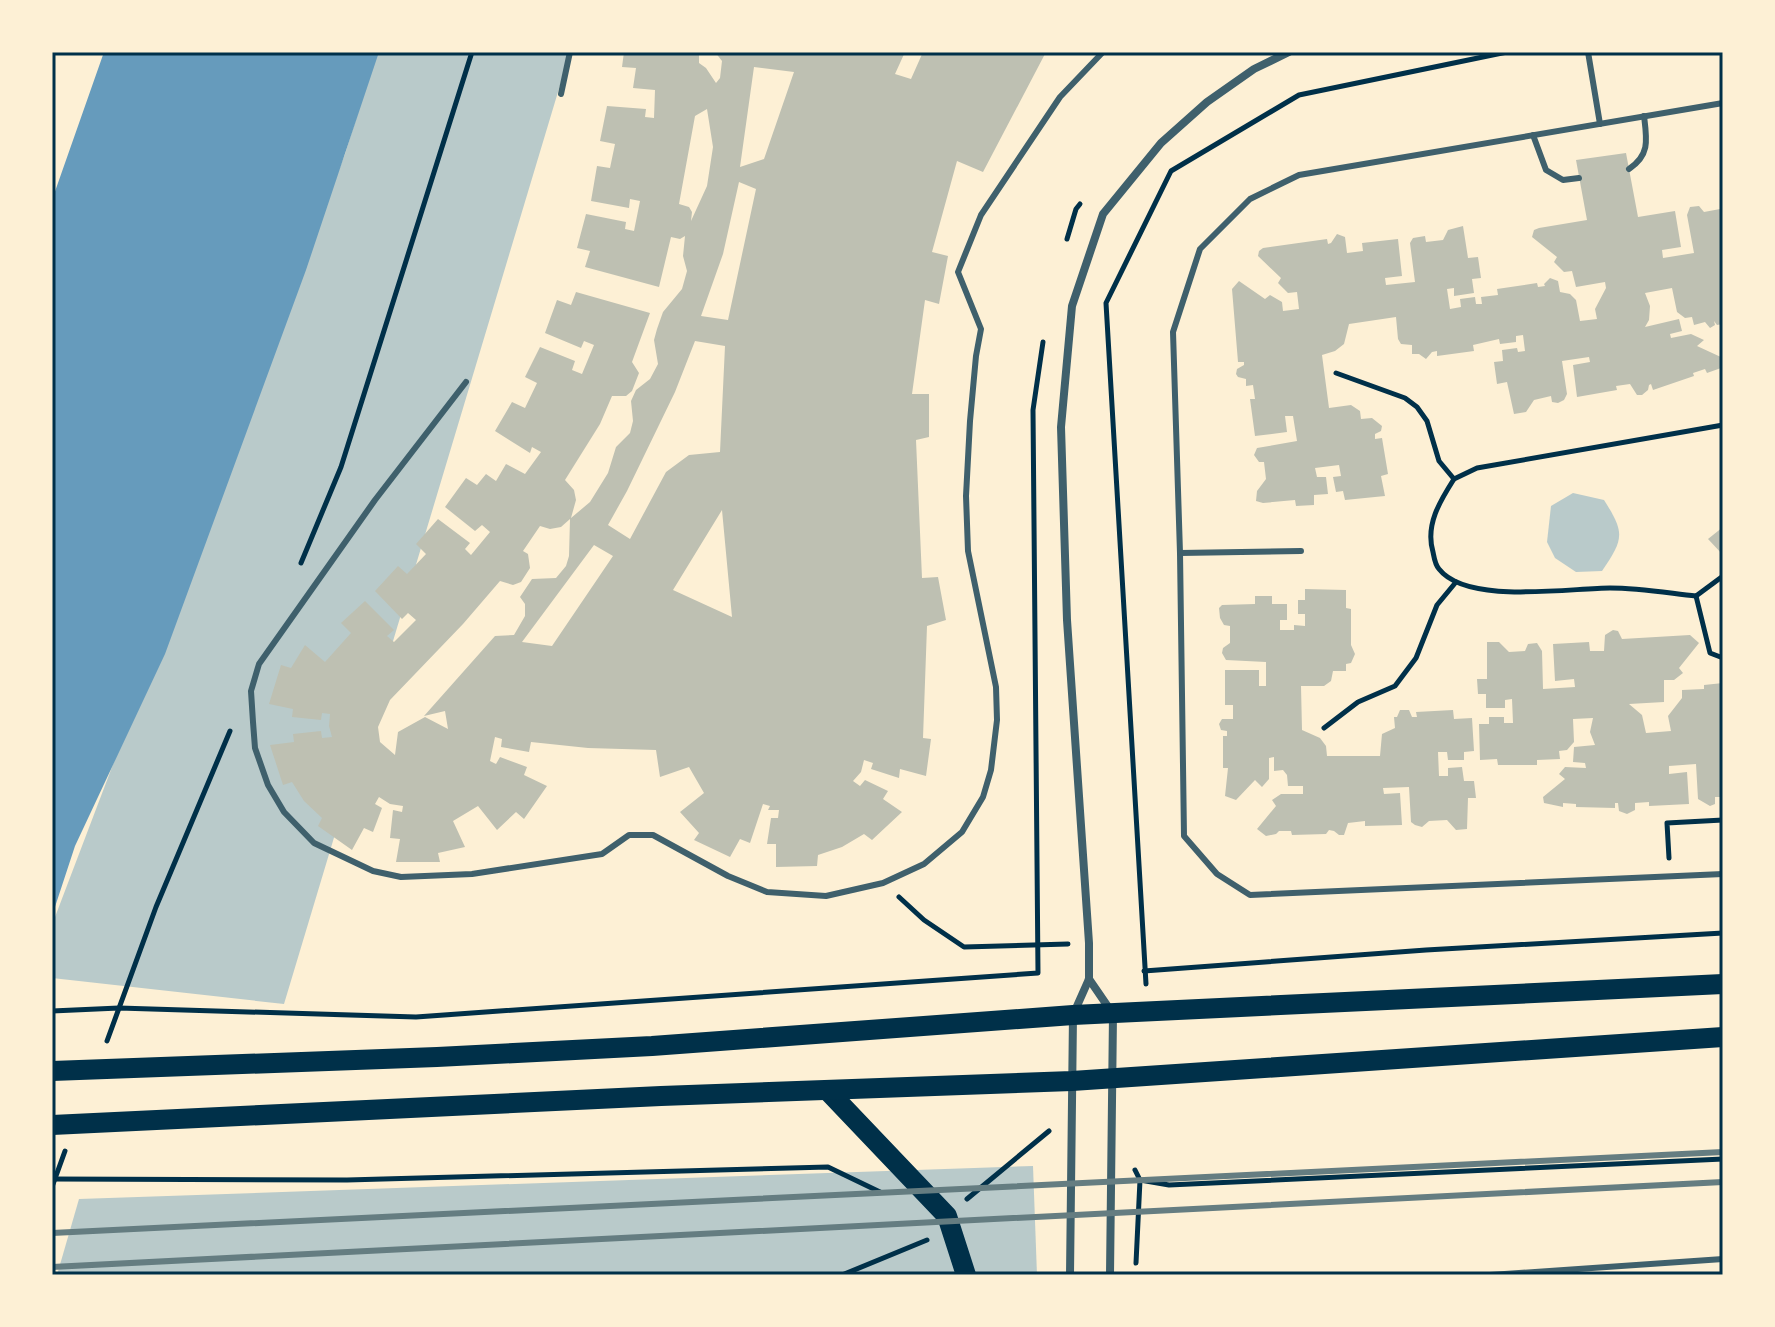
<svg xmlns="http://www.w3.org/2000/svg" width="1775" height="1327" viewBox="0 0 1775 1327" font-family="'IBM Plex Serif',serif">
<rect width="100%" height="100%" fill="#fdf0d5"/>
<g fill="#b9caca">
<polygon points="377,52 570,52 284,1004 52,978 52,925 345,154"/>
<path d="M1573 493 1604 500C1625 533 1624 539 1602 571L1576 572 1555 558 1547 542 1551 506Z"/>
<polygon points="1033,1166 1037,1275 57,1275 79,1199"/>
</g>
<polygon fill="#669bbc" points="104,52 379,52 306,270 165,654 75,846 52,916 52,200"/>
<g fill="#bec0b2" fill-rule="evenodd">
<path d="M624 52H699V63L706 68 716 83 720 78 722 61 715 52H905L895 74 911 79 923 52H1046L983 172 957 161 932 252 948 256 939 304 925 300 912 394H929V437L916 440 922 578 938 577 946 620 927 626 923 738 931 739 926 776 900 769 899 778 871 769 873 763 864 760 861 772 853 781 860 786 865 780 888 791 883 799 902 812 872 840 864 834 842 847 818 855 817 866 776 867V844H767L771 818H778L779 810H768L770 806 763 804 750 843 740 839 730 857 694 840 699 833 680 812 704 793 689 767 660 777 656 750 588 748 531 742 529 752 501 747 502 739 495 737 490 761 496 764 500 757 527 767 524 775 547 786 524 819 516 812 497 830 478 806 453 821 465 847 438 853 440 862H396L400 839 390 838 393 810 402 812 403 806 390 804 379 797 375 804 382 808 373 832 364 828 352 850 318 826 322 818 304 801 292 782 283 785 270 745 294 742 293 734 321 731 322 738 332 737 329 726 330 714 322 713 321 720 292 717 293 709 269 704 281 665 291 668 305 645 325 662 351 633 341 623 365 601 394 630 387 636 394 642 416 620 408 613 402 619 375 591 398 566 407 574 426 554 416 544 438 519 470 543 465 549 471 555 490 532 482 525 475 531 445 507 466 478 477 485 486 474 496 481 506 464 525 474 541 452 532 447 530 453 495 431 512 402 525 408 537 383 525 377 540 347 575 361 572 370 582 374 594 345 584 341 581 348 545 333 557 300 571 305 576 292 650 313 632 362 639 373 632 391 626 396H612L600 424 565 480 574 490 576 500 571 518 590 502 608 473 616 447 630 433 633 421 631 401 636 390 650 379 658 364 654 340 657 329 663 312 682 289 687 271 683 256 685 236 680 239 671 237 659 287 585 267 590 251 577 248 586 214 626 222 625 229 634 231 640 201 630 199 629 208 591 201 597 166 610 168 615 144 600 141 607 106 646 109 645 117 654 118 655 90 633 88 636 68 622 67ZM754 67 794 72 764 159 740 167ZM707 109 713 147 707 186 691 221 692 212 689 207 679 204 695 116ZM739 182 756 189 728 320 701 316 723 254ZM695 341 725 346 720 452 689 455 666 472 630 539 608 525 627 491 675 392ZM722 510 732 617 673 590ZM570 519 569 556 566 566 556 578 532 579 520 597 525 604V616L514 635 495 636 424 716 445 711 448 729 425 717 398 732 395 755 380 742 378 727 390 700 463 624 500 581 513 585 521 582 530 568 528 554 523 551 540 526 550 529 561 527ZM594 545 613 556 552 646 522 642Z"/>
<polygon points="1626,153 1638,217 1675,211 1681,247 1662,250 1663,258 1694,253 1687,215 1690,207 1699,206 1704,212 1720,209 1723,203 1723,324 1717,325 1714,321 1715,325 1710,328 1705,322 1694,325 1692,317 1685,318 1677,312 1672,288 1645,293 1650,306 1649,320 1645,327 1679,319 1682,331 1670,334 1671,338 1691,334 1704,340 1697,346 1723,358 1721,368 1707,373 1705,369 1693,373 1694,376 1653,390 1651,384 1649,385 1648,390 1642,395 1637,395 1630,384 1616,386 1617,390 1577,397 1573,365 1590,362 1589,357 1562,361 1567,394 1564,400 1558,403 1552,402 1551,396 1534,400 1526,412 1514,414 1507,382 1497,384 1494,362 1503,361 1502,350 1517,348 1518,352 1525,351 1523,335 1516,336 1516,342 1500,344 1499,339 1473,345 1474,351 1437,356 1437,351 1432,352 1426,359 1419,354 1412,354 1412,345 1401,344 1398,339 1396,317 1349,324 1344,344 1335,351 1322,355 1329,408 1351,405 1360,411 1361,419 1372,418 1382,426 1381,431 1375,434 1375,439 1382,438 1388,474 1381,476 1385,496 1345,500 1343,491 1336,492 1333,477 1341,476 1339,465 1315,468 1317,477 1326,477 1328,494 1314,495 1314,505 1296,506 1295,500 1263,503 1256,501 1257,491 1266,479 1264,462 1259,462 1254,455 1257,448 1297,441 1293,416 1285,416 1287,432 1255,436 1250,399 1255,399 1253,385 1246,386 1246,379 1238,377 1236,374 1237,369 1244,365 1244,362 1238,362 1232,289 1239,281 1265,299 1270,295 1282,302 1283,311 1299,309 1297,292 1288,293 1278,283 1281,278 1258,256 1259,251 1263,248 1327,239 1328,244 1331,243 1337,234 1345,237 1347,253 1363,251 1362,243 1398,239 1402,276 1385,278 1386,285 1415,282 1410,243 1413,238 1425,236 1426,242 1443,240 1448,230 1463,226 1468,258 1478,257 1481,278 1472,279 1474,293 1454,296 1454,288 1447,289 1450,309 1461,307 1460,299 1475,297 1476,304 1482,304 1481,297 1498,295 1497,289 1537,283 1538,287 1545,286 1544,284 1550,278 1558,281 1560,292 1570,294 1576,300 1580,321 1597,319 1595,309 1606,288 1605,282 1576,287 1572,271 1564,272 1554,262 1557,257 1532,237 1534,230 1539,228 1587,220 1576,160"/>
<polygon points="1723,527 1723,555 1708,539"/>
<polygon points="1305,589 1346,590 1346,608 1351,609 1351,645 1355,654 1351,663 1346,664 1346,671 1333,671 1331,681 1324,686 1301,686 1302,730 1320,738 1326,746 1327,756 1380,756 1382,734 1395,728 1394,717 1397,717 1400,710 1409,710 1412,717 1417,717 1416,712 1453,710 1454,719 1472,718 1474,751 1464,752 1464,760 1448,760 1447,752 1438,752 1439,776 1448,776 1448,768 1462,767 1464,781 1474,781 1476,798 1468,798 1467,829 1456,830 1447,820 1429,821 1422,827 1415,825 1411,822 1409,787 1383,788 1384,794 1400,793 1402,825 1365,826 1365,821 1348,823 1344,835 1339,835 1334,831 1329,830 1326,834 1292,835 1291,831 1279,831 1276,834 1266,836 1257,829 1276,806 1272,800 1281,794 1303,794 1303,786 1288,786 1287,775 1283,770 1274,771 1274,757 1269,758 1269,779 1262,787 1255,780 1236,800 1225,796 1228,768 1223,768 1223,736 1227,736 1227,731 1221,730 1219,724 1222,719 1233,719 1233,705 1225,705 1225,670 1259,670 1259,686 1266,686 1266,662 1226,660 1222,653 1223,648 1230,643 1230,626 1224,625 1220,618 1219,608 1222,605 1255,604 1255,596 1272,596 1272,604 1287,604 1287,620 1280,620 1280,630 1294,630 1294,625 1305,626 1305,614 1298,614 1298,600 1305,600"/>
<polygon points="1613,630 1618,631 1622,639 1690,635 1699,643 1679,668 1683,673 1674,680 1664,680 1664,702 1629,704 1642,715 1646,733 1671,731 1668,716 1682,698 1682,690 1704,689 1704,685 1723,683 1723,797 1715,797 1715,804 1710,806 1698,799 1696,764 1669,766 1669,774 1687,772 1689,804 1649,806 1649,802 1635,803 1635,810 1627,814 1619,811 1618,803 1615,803 1615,808 1576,807 1576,804 1563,803 1563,807 1544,803 1543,797 1565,779 1559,774 1565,767 1586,768 1585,763 1573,762 1574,747 1595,745 1590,732 1593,718 1573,719 1574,742 1567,750 1559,751 1560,759 1537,760 1537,765 1498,765 1497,759 1480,760 1479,724 1489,724 1489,717 1504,717 1504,723 1513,723 1512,699 1505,700 1505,708 1486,708 1486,694 1478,694 1477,679 1487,679 1487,642 1499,642 1509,652 1525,651 1528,644 1537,643 1542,651 1543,689 1575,687 1574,679 1555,681 1553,644 1589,642 1590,651 1604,651 1605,635"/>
</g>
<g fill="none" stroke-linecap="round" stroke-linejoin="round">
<g stroke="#003049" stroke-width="5">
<polyline points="1067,239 1076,209 1080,204"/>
<polyline points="1336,373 1405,398 1417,407 1427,421 1439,461 1454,479 1477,468 1723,425"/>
<path d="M1454 479C1440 501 1425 525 1433 552 1434 557 1435 565 1439 569 1467 605 1569 588 1610 588 1639 588 1668 593 1696 596L1723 576"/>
<polyline points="301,563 341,467 472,52"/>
<polyline points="1696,596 1710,653 1723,658"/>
<polyline points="1324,728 1358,702 1395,686 1416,658 1437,605 1456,582"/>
<polyline points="1669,858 1667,823 1723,820"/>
<polyline points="899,897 924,920 964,947 1068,944"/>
<polyline points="1144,971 1426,950 1723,933"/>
<polyline points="1146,984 1106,303 1171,171 1299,95 1507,52"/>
<polyline points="52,1011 119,1008 416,1017 1038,973 1033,410 1043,342"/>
<polyline points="107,1041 156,907 230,731"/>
<polyline points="1135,1170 1140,1180 1169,1185 1723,1159"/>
<polyline points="52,1179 347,1180 828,1167 880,1192"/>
<polyline points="52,1187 65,1151"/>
<polyline points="967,1199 1049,1131"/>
<polyline points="1136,1263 1140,1180"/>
<polyline points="842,1275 927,1240"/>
</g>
<g stroke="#3f606c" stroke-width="6">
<polyline points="1588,52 1600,124"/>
<polyline points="561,94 570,52"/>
<polyline points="1723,103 1299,175 1250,199 1200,249 1173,332 1180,553 1184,836 1217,874 1250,895 1723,874"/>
<polyline points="1533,135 1546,170 1563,180 1579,178"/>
<path d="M1629 169C1650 155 1647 140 1644 116"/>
<polyline points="466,382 375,500 259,664 251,691 253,722 255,748 268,785 284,812 314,843 373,871 401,877 472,874 602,854 629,835 653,835 728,876 767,892 826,896 883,883 924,864 962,832 983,797 991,770 997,720 996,687 968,551 966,496 970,421 976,356 981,329 958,272 981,215 1060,97 1103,52"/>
<polyline points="1180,553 1301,551"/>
<polyline points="1490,1275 1723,1259"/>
</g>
<g stroke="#3f606c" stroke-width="8">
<polyline points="1089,979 1113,1014 1110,1275"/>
<polyline points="1070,1275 1073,1015 1089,979 1089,943 1067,620 1061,427 1072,306 1103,214 1161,143 1207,102 1254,69 1289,52"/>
</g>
<g stroke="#003049" stroke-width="20">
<polyline points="52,1071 437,1057 652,1046 1073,1015 1723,984"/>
<polyline points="827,1090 947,1216 966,1275"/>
<polyline points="52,1125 661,1096 1072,1081 1723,1037"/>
</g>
<g stroke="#657d81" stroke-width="6">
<polyline points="52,1233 1723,1152"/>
<polyline points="52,1267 1723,1182"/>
</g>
</g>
<rect width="1775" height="1327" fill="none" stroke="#fdf0d5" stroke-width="108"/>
<rect x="54" y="54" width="1667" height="1219" fill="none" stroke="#003049" stroke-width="3"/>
</svg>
